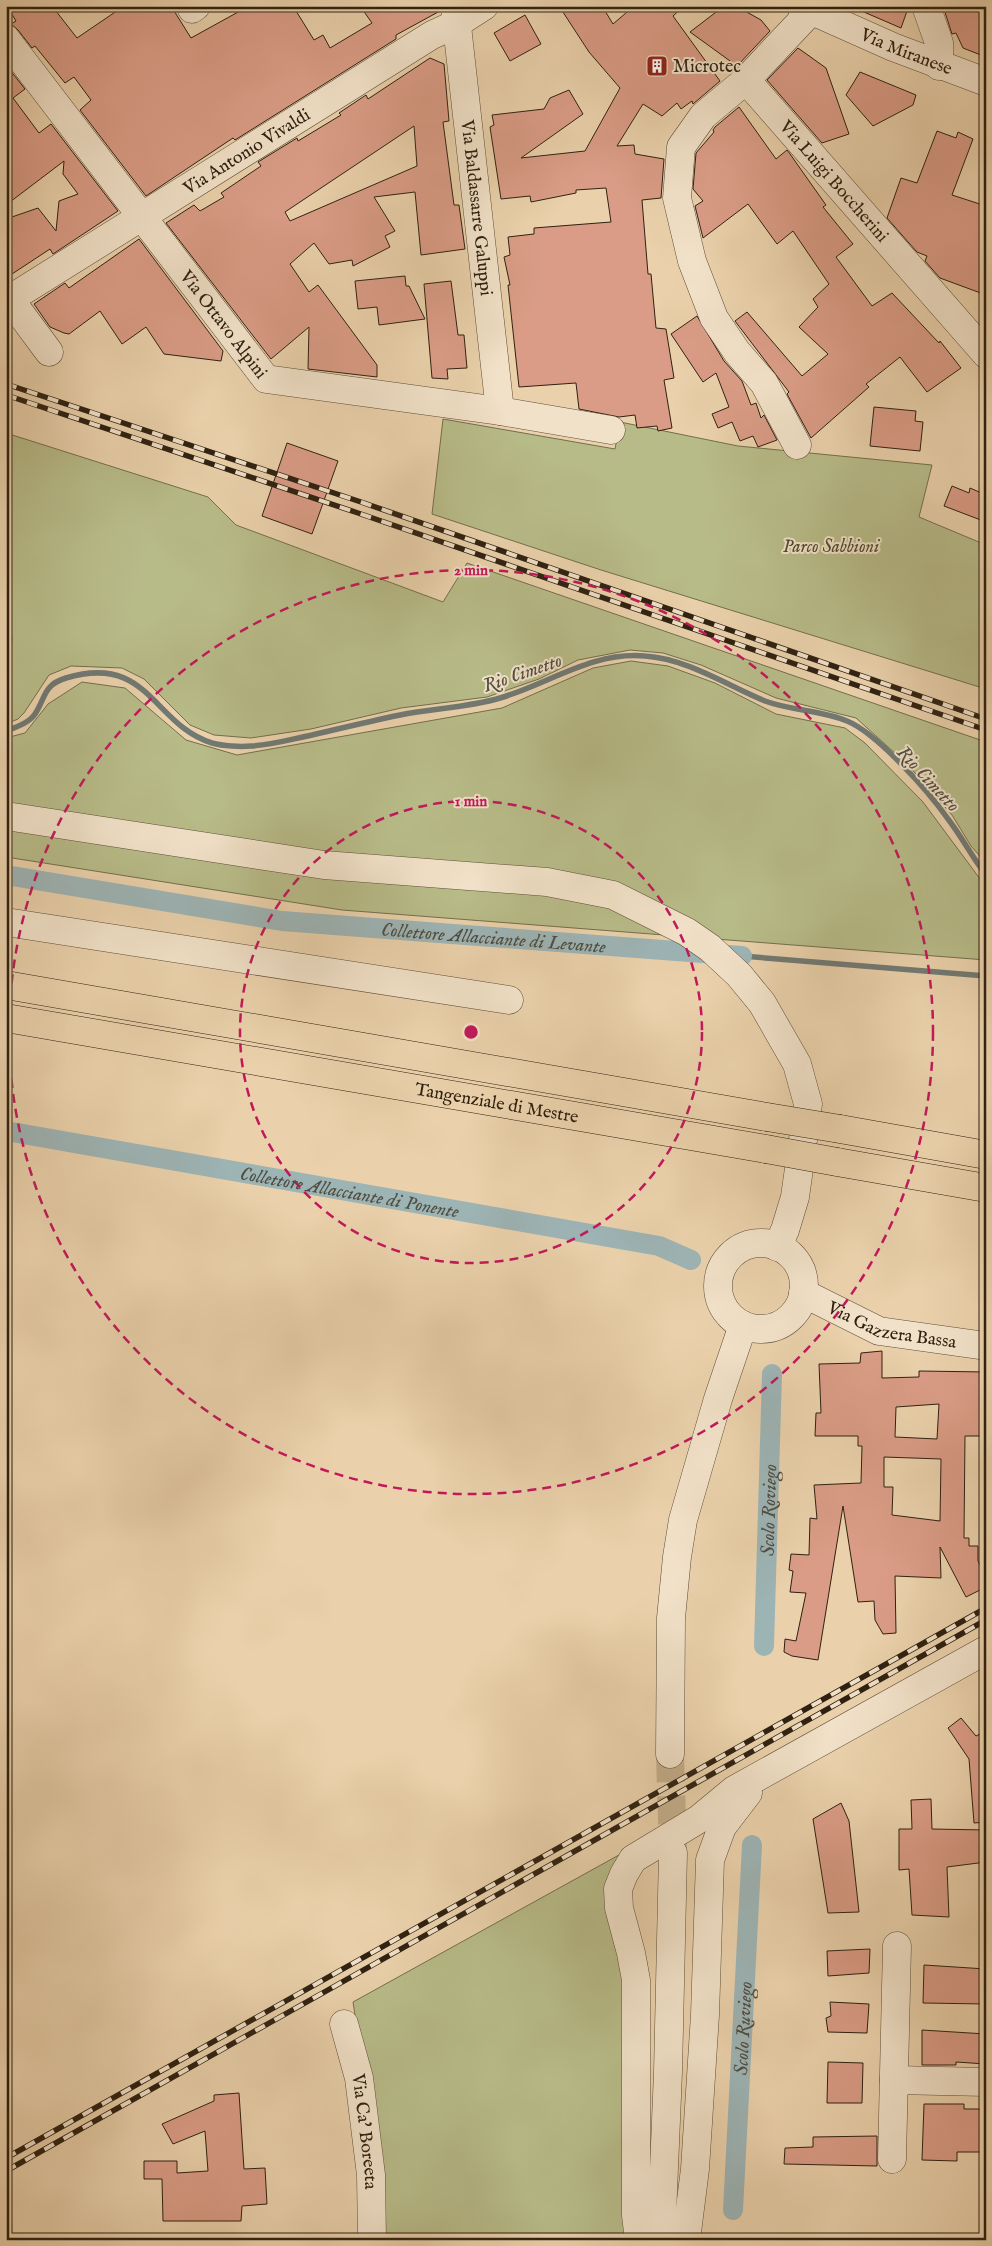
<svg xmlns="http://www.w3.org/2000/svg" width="992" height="2246" viewBox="0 0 992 2246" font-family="'IM FELL English',serif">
<rect width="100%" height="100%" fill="#ead1ab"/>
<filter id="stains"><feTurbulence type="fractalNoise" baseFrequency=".004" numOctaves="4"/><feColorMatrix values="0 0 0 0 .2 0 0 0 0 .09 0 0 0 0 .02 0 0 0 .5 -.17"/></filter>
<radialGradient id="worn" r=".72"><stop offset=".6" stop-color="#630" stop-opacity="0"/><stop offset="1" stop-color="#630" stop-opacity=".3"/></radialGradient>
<g fill="#b7bb88" stroke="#736e4c">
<polygon points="443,419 615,449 620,422 738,446 932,465 919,517 986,545 986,689 601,570 432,514"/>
<polygon points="6,433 208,497 236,525 443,602 467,563 986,742 986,863 971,846 952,815 907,764 856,718 776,698 701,665 663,653 630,650 578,660 539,679 487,697 401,708 311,729 251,738 214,735 190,725 144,679 122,668 71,666 49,675 24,713 18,719 6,724 6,658 12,642 12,635 6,628"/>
<polygon points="631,661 668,666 715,683 776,714 845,728 865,743 923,802 986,887 986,960 342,910 6,857 6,738 25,733 48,704 82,682 125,688 186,740 237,755 502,708 593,668"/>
<polygon points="628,1850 626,2240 379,2240 380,2177 353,2002"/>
</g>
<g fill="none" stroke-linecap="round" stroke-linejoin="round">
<g stroke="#717973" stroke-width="5.5">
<path d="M6 731C16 727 29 723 35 714 46 697 43 685 66 678 149 653 153 725 212 743 223 746 240 747 251 746 272 745 292 739 312 735 342 728 371 721 400 715 433 708 467 708 500 698 548 684 593 651 645 656 688 659 726 685 765 701 792 711 821 710 847 721 877 733 929 792 948 819 962 837 972 857 986 875"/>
<polyline points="742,956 986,976"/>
</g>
<g stroke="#9db4b5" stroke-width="20">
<path id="s1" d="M6 875 282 921 742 956"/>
<path id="s2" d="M6 1131 659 1246 691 1260"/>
<path id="s3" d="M764 1646 772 1374"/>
<path id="s4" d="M733 2210 752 1845"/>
</g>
</g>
<g fill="#da9c86" stroke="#2f2111" fill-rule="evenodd">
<polygon points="7,6 52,6 77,38 124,6 171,6 191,38 249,6 293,6 314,40 323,35 330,48 372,23 360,6 440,6 440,11 396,35 396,39 235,140 233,138 146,196 80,110 91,100 74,77 65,83 35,46 32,48 18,30 11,24 16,21"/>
<polygon points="559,6 602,6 613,24 634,6 684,6 673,16 720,81 693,104 692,101 681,109 677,103 662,116 643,104 617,146 634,145 635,154 664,159 661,198 642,200 648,274 651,274 656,328 666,329 674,378 664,380 672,428 658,431 657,426 637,428 635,415 619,417 579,409 576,383 519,387 508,285 510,285 504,257 510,255 508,237 534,234 534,228 611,222 606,188 576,190 576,193 531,202 530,196 501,199 490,127 494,125 492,115 544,109 550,98 569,90 583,114 521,158 585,151 620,88 589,52"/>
<polygon points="724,6 736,6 761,20 770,31 737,66 690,32"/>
<polygon points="850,6 896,6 907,11 901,28"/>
<polygon points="943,6 986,6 986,57 963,48 956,33 952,34"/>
<polygon points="525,15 541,44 510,61 494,33"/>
<polygon points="798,48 826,68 849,134 822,143 767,80"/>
<path d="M430 58 444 64 449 121 443 122 454 205H459L465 249 421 255 415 192 374 197 395 231 385 236 390 247 353 266 352 260 329 264 314 243 290 264 309 292 318 285 377 365V377L308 369 309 327 271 359 166 223 194 205 200 211 224 197 221 193 261 166 258 162 297 138 298 141 341 115 339 113 366 95 368 99ZM414 126 417 166 290 221 285 212Z"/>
<polygon points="6,65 25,89 13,98 39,133 51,124 118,211 53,254 50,249 12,274 6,266 6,219 38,208 56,231 59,201 78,194 63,174 64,161 6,205"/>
<polygon points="860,72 916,95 913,105 873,126 846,95"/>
<polygon points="739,107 776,159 787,150 790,154 826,205 823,207 853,244 836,257 872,306 892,293 939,343 940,341 961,368 927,392 900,357 866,384 869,387 811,438 787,394 789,392 735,321 747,312 802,376 828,354 799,327 818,307 813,299 829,284 793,231 777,244 748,204 703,238 695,206 703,201 693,189 696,153 714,132 713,130 715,127"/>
<polygon points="937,131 956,138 958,132 973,139 952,195 986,206 986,251 980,265 986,267 986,295 940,278 925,261 927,256 917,252 887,218 901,178 917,183"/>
<polygon points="139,239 223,351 221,361 164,354 146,327 122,344 100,311 69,334 64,333 50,327 34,304 65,283 69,288"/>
<polygon points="405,276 406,286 409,286 425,319 379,325 377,307 358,309 355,281"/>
<polygon points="451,281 458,335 464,335 467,368 447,369 448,379 432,378 424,284"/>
<polygon points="697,316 724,361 742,381 751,405 756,403 761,418 764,415 777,440 758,447 753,436 740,441 732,422 718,428 712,414 729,407 716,373 703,382 671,334"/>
<polygon points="874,407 916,411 915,421 923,422 920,451 870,446"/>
<polygon points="287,443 338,461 312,534 262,516"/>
<polygon points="952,486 969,493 970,488 986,495 986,522 944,506"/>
<path d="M882 1351V1378L919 1377V1371L986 1372V1436H965L964 1538H969V1546H978V1561L986 1576V1587L966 1597 940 1547 941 1578 895 1576 896 1633 883 1634 875 1620 874 1601 858 1602 843 1506 818 1660 792 1656 784 1652 785 1639 796 1641 806 1593 790 1592 793 1571 789 1570 791 1554 809 1555 810 1518 817 1519 814 1485 861 1483 862 1446H858V1436H815L816 1413H821L819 1364 860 1363 861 1353ZM939 1404 937 1439 895 1437 896 1407ZM884 1457 941 1459 940 1521 892 1515 893 1487H884Z"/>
<polygon points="961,1718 976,1736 986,1731 986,1822 974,1823 969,1759 948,1728"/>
<polygon points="931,1799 932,1829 986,1830 986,1862 947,1867 949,1917 912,1915 909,1869 899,1870 899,1829 912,1829 911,1800"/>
<polygon points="841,1803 849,1821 859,1912 828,1913 813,1819"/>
<polygon points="870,1949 869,1973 828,1976 827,1951"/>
<polygon points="924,1965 986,1969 986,2004 923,2003"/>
<polygon points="830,2002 869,2004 867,2033 828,2032 826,2018 831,2016"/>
<polygon points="922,2030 986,2034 986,2064 956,2062 956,2065 922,2065"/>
<polygon points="828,2062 863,2063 862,2103 827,2103"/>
<polygon points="239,2093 244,2169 265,2168 267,2204 242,2206 241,2221 163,2221 162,2179 144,2179 144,2161 177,2161 177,2173 208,2171 205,2131 173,2144 162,2124 214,2101 214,2095"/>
<polygon points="924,2104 964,2104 964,2109 986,2109 986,2152 957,2152 957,2161 922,2160"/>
<polygon points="877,2136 877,2166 784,2164 785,2148 813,2147 813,2137"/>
</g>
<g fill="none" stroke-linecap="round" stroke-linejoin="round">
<polyline stroke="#c5ae8c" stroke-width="28" stroke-dasharray="28 14" stroke-linecap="butt" points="670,1754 673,1853"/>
<g stroke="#5e4d38" stroke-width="29">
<g id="minor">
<path id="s5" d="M801 6 893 47 986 82"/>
<polyline points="926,6 939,43 939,66"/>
<path id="s6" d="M455 8 500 411"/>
<polyline points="192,9 196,6"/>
<path id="s7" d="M811 11 746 80 986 354"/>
<path id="s8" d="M6 39 266 379 500 411 611 430"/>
<polyline points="746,80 703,116 681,147 677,198 692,261 714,318 737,352 764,383 797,445"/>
<polyline points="6,294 49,352"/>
<path id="s9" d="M10 299 432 35 456 24 484 6"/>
<polyline points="6,816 324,865 547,882 613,895 687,932 710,948 739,975 762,1003 797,1064 808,1104 795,1197 785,1230 777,1247"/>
<polyline points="6,922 509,1000"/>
<circle cx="761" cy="1286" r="43"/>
<path id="s10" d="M803 1293 879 1331 986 1346"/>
<polyline points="670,1754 671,1618 677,1557 683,1520 718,1399 743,1325"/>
<path id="s11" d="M344 2024 359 2078 371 2175 372 2240"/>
<polyline points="894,2080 986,2082"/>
<polyline points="892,2159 897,1946"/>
<polyline points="639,2240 636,2215 636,1980 631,1953 619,1908 618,1889 624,1874 633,1859 699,1819 734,1790 986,1650"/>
<polyline points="661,2240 668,2072 673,1853"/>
<polyline points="686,2240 695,2169 705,2015 710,1860 722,1827 748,1793"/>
</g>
</g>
<g stroke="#2f2111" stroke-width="29">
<g id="highway">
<polyline points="6,985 767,1117"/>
<path id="s12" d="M6 1018 766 1149"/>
<polyline points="840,1129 986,1155"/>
<polyline points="837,1162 986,1188"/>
</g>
</g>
<use href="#minor" stroke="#f1e1c8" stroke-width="28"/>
<use href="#highway" stroke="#ead1ab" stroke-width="28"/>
<g stroke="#2f2111" stroke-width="5.5">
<g id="rail">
<polyline points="6,384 361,502 986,719"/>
<polyline points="6,395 358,513 986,730"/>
<polyline points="6,2158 986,1608"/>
<polyline points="6,2171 986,1620"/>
</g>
</g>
<use href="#rail" stroke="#f1e1c8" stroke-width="4" stroke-dasharray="11" stroke-linecap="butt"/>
<g stroke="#2f2111" stroke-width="29" stroke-linecap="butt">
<g id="highway-bridge">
<polyline points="767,1117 840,1129"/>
<polyline points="766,1149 837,1162"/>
</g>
</g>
<use href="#highway-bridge" stroke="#ead1ab" stroke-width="28"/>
</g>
<g fill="none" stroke="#c2185b" stroke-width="2.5" stroke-dasharray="9 6">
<circle cx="471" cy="1032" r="231"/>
<circle cx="471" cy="1032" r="462"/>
</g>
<defs>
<g id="building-square" transform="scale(1.125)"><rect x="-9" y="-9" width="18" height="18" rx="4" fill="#8f2418" stroke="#f1e1c8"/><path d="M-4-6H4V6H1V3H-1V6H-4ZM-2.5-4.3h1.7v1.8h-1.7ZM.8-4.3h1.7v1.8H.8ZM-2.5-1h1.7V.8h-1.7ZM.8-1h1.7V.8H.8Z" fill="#fff"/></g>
</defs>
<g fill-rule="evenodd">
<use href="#building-square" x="657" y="66"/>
</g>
<g text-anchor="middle" stroke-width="4" stroke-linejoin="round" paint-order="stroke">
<g font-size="18" fill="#2f2111" stroke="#f1e1c8">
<text dy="6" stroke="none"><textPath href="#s5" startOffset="115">Via Miranese</textPath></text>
<text dy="6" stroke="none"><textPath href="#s9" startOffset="279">Via Antonio Vivaldi</textPath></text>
<text dy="6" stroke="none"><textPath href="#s7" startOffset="229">Via Luigi Boccherini</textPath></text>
<text dy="6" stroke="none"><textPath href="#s6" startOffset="201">Via Baldassarre Galuppi</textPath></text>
<text dy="6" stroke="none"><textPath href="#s8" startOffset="359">Via Ottavo Alpini</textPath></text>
<text dy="6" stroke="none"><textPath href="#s12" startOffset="498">Tangenziale di Mestre</textPath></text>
<text dy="6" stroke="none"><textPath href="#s10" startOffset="96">Via Gazzera Bassa</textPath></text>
<text dy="6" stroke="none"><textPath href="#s11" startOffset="110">Via Ca' Boreeta</textPath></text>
</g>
<g font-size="18" fill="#2f2111" stroke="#f1e1c8" text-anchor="start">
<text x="673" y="72">Microtec</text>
</g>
<g font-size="18" font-style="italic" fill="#51482f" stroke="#f1e1c8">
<text x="831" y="552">Parco Sabbioni</text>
</g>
<g font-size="19" font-style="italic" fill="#504d42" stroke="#f1e1c8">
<text transform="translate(522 672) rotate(-19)" y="7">Rio Cimetto</text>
<text transform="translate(929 778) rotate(47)" y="7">Rio Cimetto</text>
<text dy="7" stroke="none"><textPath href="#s1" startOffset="492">Collettore Allacciante di Levante</textPath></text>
<text dy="7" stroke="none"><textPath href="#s2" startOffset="349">Collettore Allacciante di Ponente</textPath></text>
<text dy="7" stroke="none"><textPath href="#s3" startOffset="136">Scolo Roviego</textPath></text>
<text dy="7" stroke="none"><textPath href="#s4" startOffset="182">Scolo Ruviego</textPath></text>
</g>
</g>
<circle cx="471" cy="1032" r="8" fill="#c2185b" stroke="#f1e1c8" stroke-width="2.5"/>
<g font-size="15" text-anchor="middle" font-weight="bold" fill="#c2185b" stroke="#f1e1c8" stroke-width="4" stroke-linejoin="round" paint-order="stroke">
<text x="471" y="575">2 min</text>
<text x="471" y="806">1 min</text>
</g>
<rect width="992" height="2246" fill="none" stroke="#ead1ab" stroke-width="25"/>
<rect x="8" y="8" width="977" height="2231" fill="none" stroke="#2f2111" stroke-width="2.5"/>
<rect x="12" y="12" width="967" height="2221" fill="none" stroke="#2f2111"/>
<rect width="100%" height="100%" filter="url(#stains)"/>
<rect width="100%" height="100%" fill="url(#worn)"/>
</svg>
